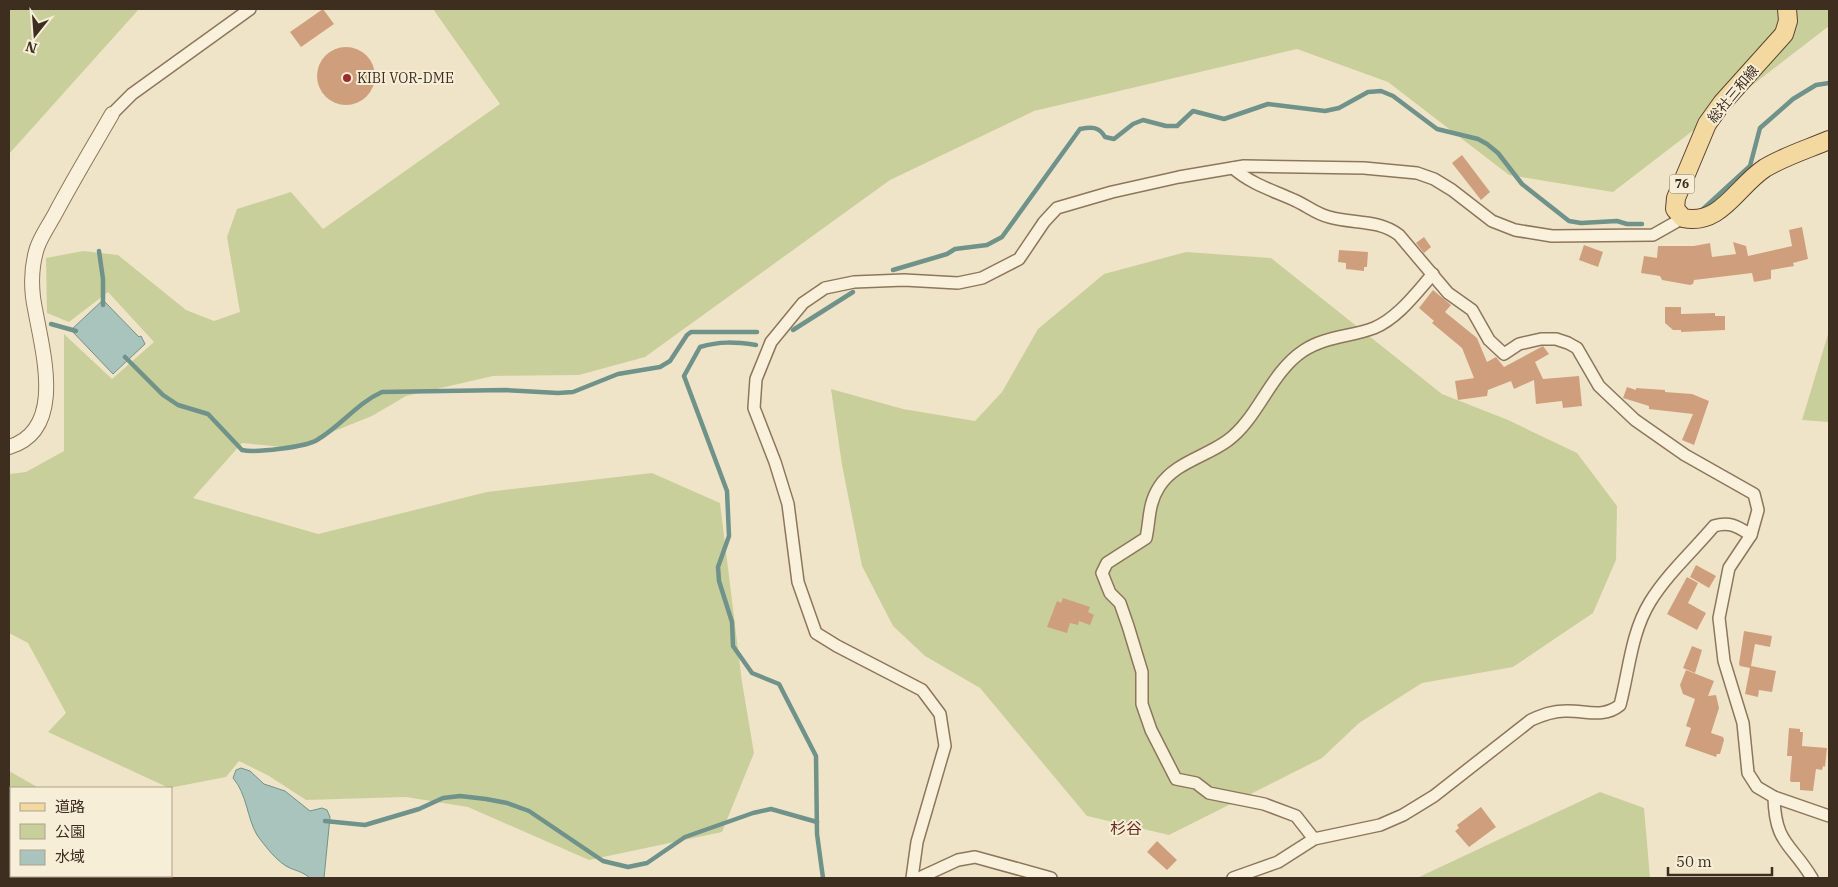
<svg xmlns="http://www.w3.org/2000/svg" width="1838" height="887" viewBox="0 0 1838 887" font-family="'IBM Plex Serif','Noto Sans JP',serif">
<rect width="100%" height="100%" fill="#f0e4c8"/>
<g fill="#c9cf9b">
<polygon points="9,9 139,9 9,154"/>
<polygon points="433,9 1829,9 1829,26 1613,192 1509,175 1388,82 1297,49 1034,111 890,180 645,357 579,375 493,376 406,396 372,416 292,448 242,443 193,498 318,534 487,492 652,473 720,503 742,682 754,753 722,832 589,860 468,807 406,797 306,800 269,776 239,761 226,777 169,788 48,732 66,713 28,643 9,633 9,474 26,472 64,451 64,334 112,379 154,342 108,292 69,322 47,313 46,258 83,251 118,255 186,310 214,321 240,312 227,237 237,209 291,192 323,229 500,104"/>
<polygon points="1186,252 1271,258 1442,394 1508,420 1577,453 1617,506 1616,560 1593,613 1513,667 1422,683 1359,723 1322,758 1169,835 1087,816 980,688 925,656 893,626 862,566 842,465 831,389 903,409 975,421 1002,392 1038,329 1104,274"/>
<polygon points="1829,331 1829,422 1802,420"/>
<polygon points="9,771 39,788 11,788 11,843 9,843"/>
<polygon points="1600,792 1644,808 1650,878 1417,878"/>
</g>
<g fill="#a9c4bc" stroke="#6f938a">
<polygon points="103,300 139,337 141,336 145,344 113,374 71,330"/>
<path d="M241 768 250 771 264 784 285 791 310 811 322 808 327 810 330 817 324 878H310C302 871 295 871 286 866 275 859 265 846 257 835 247 818 247 794 233 778L236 770Z"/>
</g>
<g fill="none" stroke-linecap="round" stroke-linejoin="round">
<g stroke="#6f938a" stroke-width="4.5">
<polyline points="1702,210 1750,166 1760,128 1793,99 1816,85 1829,83"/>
<polyline points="99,251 103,279 103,305"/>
<path d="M893 270 947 254 955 249 987 245 1002 237 1080 129C1091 127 1099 126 1105 137L1114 139 1133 124 1143 120 1166 126H1177L1193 111 1224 119 1268 104 1325 111 1339 108 1368 92 1381 91 1393 96 1437 129 1478 139 1487 144 1498 153 1522 184 1569 221 1581 223 1617 221 1627 224H1642"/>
<polyline points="51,324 76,331"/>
<polyline points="793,330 853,292"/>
<path d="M756 345C735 342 720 341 700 347L684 376 727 491 729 536 718 567 719 581 732 622 733 646 752 673 779 684 816 756 817 834 823 878"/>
<path d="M125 357 163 395 178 405 208 414 242 450C255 453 306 447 317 440 341 426 357 403 382 392L505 390 558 393 573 392 618 374 660 367 670 361 687 335 691 332H757"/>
<polyline points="325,821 365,825 419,809 443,798 460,796 486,799 507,803 529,811 603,861 628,867 647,863 685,837 753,813 771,809 817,822"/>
</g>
</g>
<g fill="#cf9f7d">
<polygon points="323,9 334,24 301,47 290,32"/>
<circle cx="346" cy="76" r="29"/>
<polygon points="1462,155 1490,192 1481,200 1452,163"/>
<polygon points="1802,227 1808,259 1793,263 1794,266 1771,270 1771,279 1754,282 1752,273 1694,280 1693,284 1690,285 1662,280 1660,276 1641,273 1644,256 1657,258 1658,246 1694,246 1710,243 1712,257 1736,254 1733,242 1746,246 1748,256 1792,246 1789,230"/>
<polygon points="1424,237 1431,247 1424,253 1416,243"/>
<polygon points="1584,245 1603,252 1598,267 1579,260"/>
<polygon points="1339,250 1368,252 1367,267 1364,267 1364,271 1346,269 1346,263 1338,262"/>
<polygon points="1433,290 1451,305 1445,312 1477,338 1487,362 1496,357 1504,367 1543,346 1549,354 1535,362 1543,379 1579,376 1582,406 1563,408 1562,401 1536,404 1534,380 1514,389 1511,381 1488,390 1487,396 1458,400 1455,381 1474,378 1462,348 1432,323 1434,321 1419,308"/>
<polygon points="1665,307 1681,307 1681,314 1715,313 1715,316 1725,316 1725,330 1681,332 1681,330 1673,330 1665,323"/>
<polygon points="1627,387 1636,390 1636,388 1665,390 1665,392 1692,394 1709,401 1694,445 1682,440 1693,414 1649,409 1649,406 1623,398"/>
<polygon points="1696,565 1716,576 1709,588 1690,577"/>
<polygon points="1687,577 1698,583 1688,603 1706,613 1697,630 1667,614"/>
<polygon points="1063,598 1090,607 1088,612 1094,615 1090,625 1079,621 1078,625 1070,623 1067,633 1047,627 1057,601 1061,603"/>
<polygon points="1744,631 1772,636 1770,647 1755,644 1751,666 1776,671 1772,692 1759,690 1758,697 1745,694 1750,668 1740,666 1739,664"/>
<polygon points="1692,646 1702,650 1695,673 1683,668"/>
<polygon points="1686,670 1714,681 1708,696 1716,695 1719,708 1711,733 1723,737 1724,740 1720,754 1717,754 1716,757 1685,746 1691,728 1686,726 1695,699 1683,694 1680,685"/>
<polygon points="1789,728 1800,729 1800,732 1803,732 1802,746 1827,748 1825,767 1823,766 1822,770 1816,769 1813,791 1800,790 1800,782 1791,782 1790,780 1792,756 1787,756"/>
<polygon points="1481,807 1496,827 1469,847 1455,831 1459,828 1457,825"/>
<polygon points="1157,841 1177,860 1167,870 1147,852"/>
</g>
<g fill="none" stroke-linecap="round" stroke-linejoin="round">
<g stroke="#8d765c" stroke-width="14">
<g id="minor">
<polyline points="112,114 132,94 250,9"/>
<path d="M1233 168C1251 184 1272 190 1294 200 1306 205 1316 214 1329 217 1353 224 1378 219 1399 235L1448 293 1472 310 1489 340 1504 354 1519 344 1541 339H1556L1568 343 1577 348 1599 386 1635 420 1685 455 1754 494 1758 510 1751 535 1729 568 1719 618 1724 661 1743 723 1748 773 1757 787 1774 797 1829 816"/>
<path d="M1774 797C1775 844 1791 843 1812 878"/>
<path d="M1314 839 1296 816 1264 804 1209 793 1196 783 1176 779 1151 730 1142 704V672L1128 626 1120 603 1110 593 1102 573 1107 563 1146 538C1150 520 1148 504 1159 487 1174 463 1205 457 1227 441 1258 419 1270 373 1303 351 1325 336 1351 337 1374 328 1398 318 1416 293 1433 274"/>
<polyline points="9,855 11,855"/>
<polyline points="138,876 147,878"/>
<polyline points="912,878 917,842 945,746 940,714 922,690 837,646 816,633 798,582 788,504 775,462 754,408 756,379 771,342 803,303 825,288 854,282 904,280 958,283 982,278 1019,259 1044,222 1057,208 1112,192 1179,177 1244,166 1364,168 1417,173 1434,179 1452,190 1492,221 1515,230 1552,236 1653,235 1683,218"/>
<polyline points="919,878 958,860 975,857 1051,878"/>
<path d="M1233 878 1278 862 1314 839 1380 825 1403 815 1434 796 1531 720C1542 715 1552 711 1565 711 1585 710 1603 719 1620 705 1629 671 1631 633 1650 602 1667 574 1693 551 1714 526 1730 521 1738 527 1751 535"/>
</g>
</g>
<g stroke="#8d765c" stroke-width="16">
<path id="tertiary" d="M9 447C70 429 39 341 33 297 31 280 32 264 37 248 41 236 49 225 55 214 73 180 93 147 112 114"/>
</g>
<g stroke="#5b4430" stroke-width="20">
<path id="primary" d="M1787 9 1788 21 1784 34 1722 103 1707 124 1676 198 1675 209 1683 218C1721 226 1737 186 1765 168 1785 156 1808 149 1829 140"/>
</g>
<use href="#minor" stroke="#faf1dc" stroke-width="11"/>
<use href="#tertiary" stroke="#faf1dc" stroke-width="14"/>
<use href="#primary" stroke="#f3d9a0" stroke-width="18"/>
</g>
<circle fill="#9e2a2b" stroke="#f7eed8" stroke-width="2" cx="347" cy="78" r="5"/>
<g text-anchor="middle" stroke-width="4" stroke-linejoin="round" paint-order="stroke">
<rect fill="#f7eed8" stroke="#756857" stroke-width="1" x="1669.5" y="174.5" width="25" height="19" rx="4"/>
<g font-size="12" font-weight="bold" fill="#3d2e20">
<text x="1682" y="188">76</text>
</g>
<g font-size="14" fill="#3d2e20" stroke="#f7eed8" text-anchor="start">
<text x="357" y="83">KIBI VOR-DME</text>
</g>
<g font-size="14" fill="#3d2e20" stroke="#f7eed8">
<text transform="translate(1733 94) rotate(-50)" y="5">総社三和線</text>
</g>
<g font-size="16" fill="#6b2e1e" stroke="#f7eed8">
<text x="1126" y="834">杉谷</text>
</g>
</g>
<rect width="1838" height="887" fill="none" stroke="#3d2e20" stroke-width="20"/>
<rect x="10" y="787" width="162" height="90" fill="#f7eed8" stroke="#ada18e"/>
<rect x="20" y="803" width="25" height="8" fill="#f3d9a0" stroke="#ada18e"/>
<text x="55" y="812" font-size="15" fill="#3d2e20">道路</text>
<rect x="20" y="824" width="25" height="15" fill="#c9cf9b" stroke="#ada18e"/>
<text x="55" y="837" font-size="15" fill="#3d2e20">公園</text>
<rect x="20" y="850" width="25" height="15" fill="#a9c4bc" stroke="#ada18e"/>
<text x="55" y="862" font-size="15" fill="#3d2e20">水域</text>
<g transform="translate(35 35) rotate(197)" stroke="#f7eed8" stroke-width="4" paint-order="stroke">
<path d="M0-4L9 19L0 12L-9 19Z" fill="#3d2e20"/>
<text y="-8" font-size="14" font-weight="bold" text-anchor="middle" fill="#3d2e20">N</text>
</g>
<path d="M1668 867v8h104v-8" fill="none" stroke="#3d2e20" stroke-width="2.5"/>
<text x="1676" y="867" font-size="15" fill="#3d2e20" stroke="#f7eed8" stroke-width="4" paint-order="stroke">50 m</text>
</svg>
